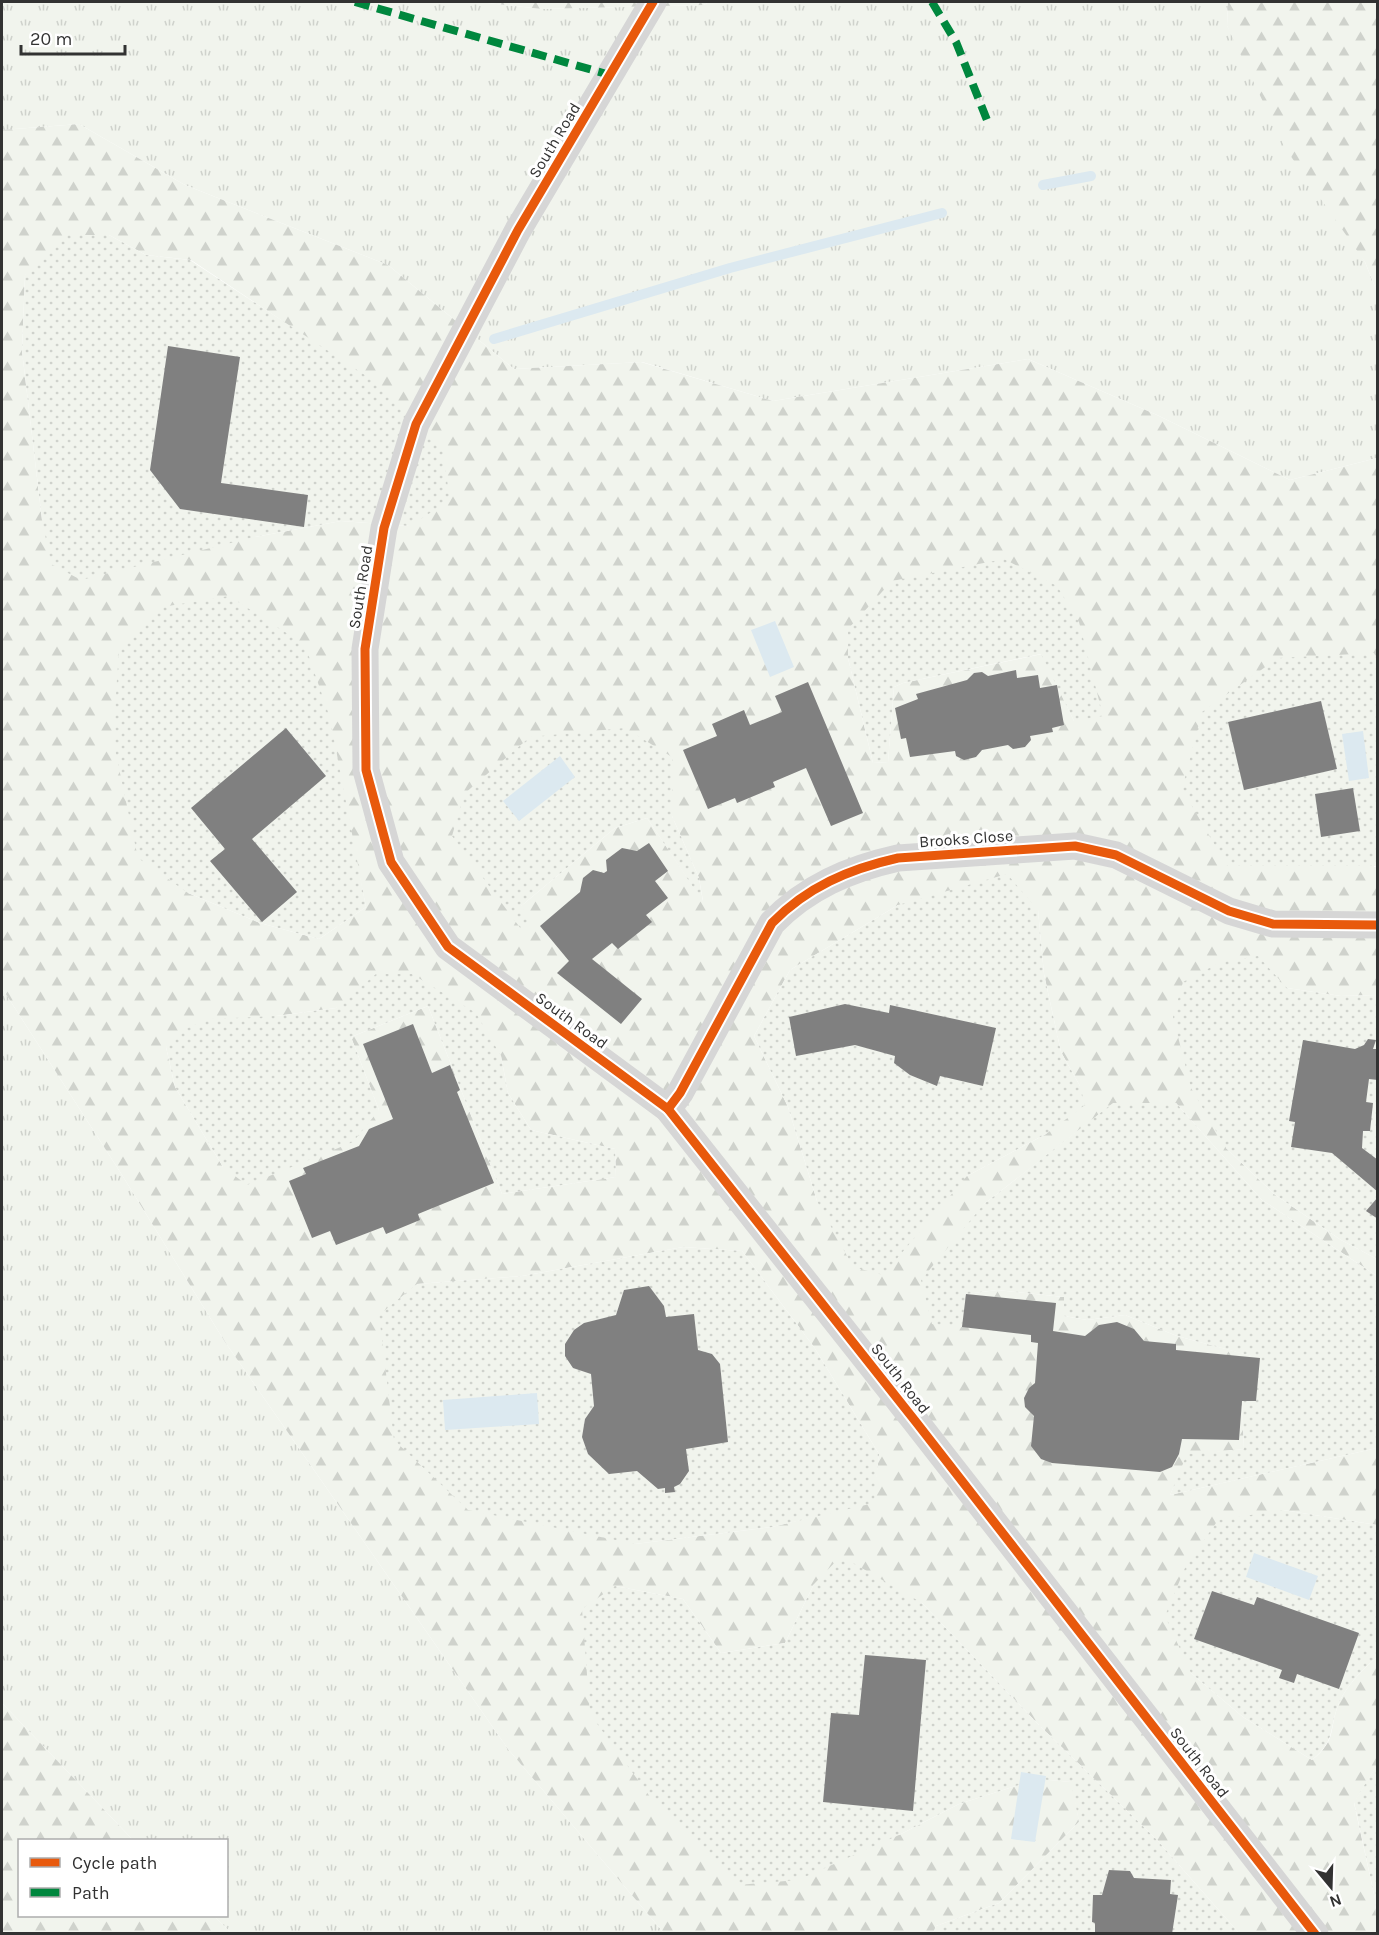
<svg xmlns="http://www.w3.org/2000/svg" width="1379" height="1935" viewBox="0 0 1379 1935" font-family="Karla,sans-serif">
<defs>
<pattern id="grass-tufts" width="24" height="20" patternUnits="userSpaceOnUse" patternTransform="scale(1.5)"><rect width="24" height="20" fill="#f1f4ed"/><path d="M3 7l-1-3M5 7V3M7 7l1-3M15 17l-1-3M17 17v-4M19 17l1-3" fill="none" stroke="#cfd2cc"/></pattern>
<pattern id="forest-firs" width="22" height="20" patternUnits="userSpaceOnUse" patternTransform="scale(1.5)"><rect width="22" height="20" fill="#f1f4ed"/><path d="M5 1l3.5 6h-7zM16 11l3.5 6h-7z" fill="#cfd2cc"/></pattern>
<pattern id="garden-dots" width="8" height="8" patternUnits="userSpaceOnUse" patternTransform="scale(1.5)"><rect width="8" height="8" fill="#f1f4ed"/><path d="M2 2h.1M6 6h.1" fill="none" stroke="#cfd2cc" stroke-width="1.8" stroke-linecap="round"/></pattern>
</defs>
<rect width="100%" height="100%" fill="#fff"/>
<g fill="url(#grass-tufts)">
<polygon points="2,2 479,2 542,9 704,5 709,2 1228,2 1227,26 1365,262 1377,292 1377,458 1290,480 1157,415 1028,359 773,401 642,362 514,369 388,265 185,185 79,124 2,130"/>
<polygon points="2,988 122,1175 225,1342 508,1749 664,1933 231,1933 214,1916 226,1916 226,1840 133,1840 2,1703"/>
</g>
<g fill="url(#forest-firs)" fill-rule="evenodd">
<polygon points="479,2 709,2 704,5 542,9"/>
<polygon points="1228,2 1377,2 1377,292 1365,262 1285,148 1227,26"/>
<path d="M79 124 185 185 388 265 514 369 641 362 773 401 1028 359 1157 415 1290 480 1377 458V661L1373 653 1374 867 1377 866V995L1341 996 1287 988 1226 1148 1274 1194 1341 1240 1377 1259V1276L1262 1200 1176 1103H1114L984 1204 966 1294 997 1290 1064 1297V1316L1087 1320 1125 1315 1177 1336 1260 1358 1256 1401H1242L1244 1449 1188 1455 1170 1495 1377 1448V1525L1283 1510 1191 1673 1243 1717 1312 1760C1338 1739 1328 1730 1339 1703 1346 1686 1364 1668 1377 1657V1765L1354 1803 1375 1899 1377 1933H1239L1157 1840 1037 1723 922 1603 814 1584 785 1643 721 1653 683 1599 615 1586 899 1835 959 1804 1038 1779 1072 1782 1079 1822 999 1903 936 1926 933 1933H664L508 1749 225 1342 122 1175 2 988V130ZM109 235 146 255 191 260 281 320 410 526 341 521 255 537 42 520 22 351 25 275ZM1079 622 1074 721 1042 654 903 683 894 687 888 762 873 763 848 658V629ZM672 757V816L699 878 703 901 647 818 615 828 521 906ZM350 829 366 907 319 939 260 923 188 893ZM898 905 1038 910 1044 974 1061 1052 1080 1086 1046 1134 967 1176 817 1201 788 1107 754 1036 790 970ZM412 974 501 1056 508 1093 531 1130 615 1149 616 1177 502 1194 428 1006 351 1037 379 1110 223 1167 175 1087 166 1047 276 1016 336 1008ZM683 1247 742 1251 814 1347 879 1454 873 1502 772 1527 635 1544 417 1284 522 1276Z"/>
<polygon points="2,1703 133,1840 20,1840 20,1916 214,1916 231,1933 2,1933"/>
</g>
<g fill="url(#garden-dots)">
<polygon points="64,235 109,235 146,255 190,260 383,387 442,446 450,500 410,526 341,521 255,537 81,580 51,564 42,520 22,351 25,275"/>
<polygon points="1004,559 1057,586 1079,622 1103,716 1074,721 1041,654 903,683 894,687 888,762 873,763 848,658 848,629 892,581"/>
<polygon points="229,596 305,645 330,718 366,907 319,939 260,923 188,893 138,858 113,740 119,649 162,607"/>
<polygon points="1374,653 1378,661 1377,866 1227,866 1182,789 1202,712 1278,658"/>
<polygon points="625,728 672,757 672,816 699,878 703,902 647,818 615,828 521,906 532,924 521,929 452,836 464,794 530,737"/>
<polygon points="1007,874 1038,910 1044,974 1061,1052 1080,1086 1085,1105 1046,1134 967,1176 883,1275 853,1267 817,1201 788,1107 754,1036 790,970 898,905"/>
<polygon points="1258,956 1287,988 1341,996 1377,995 1377,1259 1341,1240 1274,1194 1226,1148 1191,1088 1173,1017 1183,982 1221,962"/>
<polygon points="376,974 412,974 476,1013 501,1056 508,1093 531,1130 615,1149 616,1177 502,1194 428,1006 351,1037 379,1110 353,1142 247,1185 223,1167 175,1087 166,1047 177,1032 209,1019 276,1016 336,1008"/>
<polygon points="1113,1103 1176,1103 1262,1200 1377,1276 1377,1448 1170,1495 1187,1454 1244,1449 1242,1401 1259,1358 1177,1336 1125,1315 1087,1320 1064,1316 1064,1297 997,1290 966,1294 962,1327 932,1324 921,1280 984,1204"/>
<polygon points="683,1247 742,1251 814,1347 879,1454 874,1503 772,1527 635,1544 468,1510 394,1440 379,1315 417,1284 522,1276"/>
<path d="M1283 1510 1377 1525V1657C1364 1668 1346 1686 1339 1703 1328 1730 1337 1739 1312 1760L1243 1717 1191 1673 1165 1616 1185 1568 1218 1520Z"/>
<polygon points="841,1556 922,1603 1037,1723 1157,1840 1239,1933 933,1933 936,1926 999,1903 1079,1822 1071,1782 1038,1779 959,1804 899,1835 798,1880 738,1885 656,1805 590,1714 582,1609 615,1586 683,1599 721,1653 785,1643 814,1584"/>
<polygon points="1377,1765 1377,1925 1375,1899 1354,1802"/>
</g>
<g fill="#dce9f0">
<polygon points="775,621 794,667 770,677 751,630"/>
<polygon points="1363,731 1369,778 1349,781 1342,734"/>
<polygon points="560,756 575,777 519,821 503,801"/>
<polygon points="537,1393 539,1424 445,1430 443,1400"/>
<polygon points="1254,1553 1318,1576 1309,1600 1246,1577"/>
<polygon points="1021,1772 1046,1776 1035,1842 1011,1839"/>
</g>
<g fill="none" stroke-linecap="round" stroke-linejoin="round">
<g stroke="#dce9f0" stroke-width="10">
<polyline points="1043,185 1091,176"/>
<polyline points="494,339 730,268 942,213"/>
</g>
</g>
<g fill="#808080">
<polygon points="168,346 240,357 221,483 308,495 304,527 180,509 150,470"/>
<polygon points="1016,670 1017,678 1038,675 1040,688 1057,685 1064,725 1052,728 1053,732 1030,736 1031,740 1025,747 1013,749 1008,745 982,750 976,757 964,760 956,756 955,751 910,757 906,738 901,739 895,708 918,699 916,694 967,680 974,673 982,672 988,676"/>
<polygon points="808,682 863,813 831,826 806,768 773,782 775,787 737,803 735,798 708,809 683,750 717,736 712,724 744,710 750,725 782,712 775,696"/>
<polygon points="1321,701 1337,769 1244,790 1228,722"/>
<polygon points="286,728 326,776 252,839 297,892 262,922 210,861 225,849 191,808"/>
<polygon points="1353,788 1360,831 1321,837 1315,794"/>
<polygon points="649,843 668,871 655,881 668,898 646,915 652,922 618,949 612,943 592,959 642,999 621,1024 557,973 569,961 540,926 580,892 583,878 593,870 604,873 607,871 606,860 622,848 637,851"/>
<polygon points="845,1004 889,1013 890,1005 996,1028 983,1086 940,1076 937,1086 910,1075 894,1063 895,1056 855,1045 796,1056 789,1017"/>
<polygon points="413,1024 432,1073 450,1065 460,1090 457,1092 494,1183 418,1214 420,1220 386,1234 383,1227 336,1245 330,1231 312,1238 289,1181 306,1174 303,1168 359,1146 369,1129 393,1119 363,1044"/>
<polygon points="1368,1039 1376,1040 1373,1049 1378,1049 1378,1080 1369,1079 1366,1102 1373,1103 1370,1131 1363,1131 1362,1148 1378,1160 1378,1192 1332,1153 1291,1147 1295,1122 1289,1121 1303,1040 1355,1049 1364,1045"/>
<polygon points="1378,1197 1378,1219 1366,1211"/>
<polygon points="649,1286 664,1306 666,1317 694,1314 698,1350 712,1354 720,1364 728,1442 686,1449 689,1471 680,1484 674,1487 675,1492 665,1493 665,1488 658,1489 637,1471 609,1474 588,1454 582,1437 585,1419 594,1406 591,1374 573,1368 565,1356 565,1344 574,1330 584,1323 616,1315 624,1290"/>
<polygon points="966,1294 1056,1303 1053,1331 1085,1336 1099,1325 1117,1322 1134,1329 1144,1341 1176,1344 1176,1350 1260,1358 1256,1401 1242,1401 1239,1440 1182,1439 1179,1454 1172,1467 1160,1472 1052,1463 1041,1459 1031,1446 1034,1416 1025,1407 1024,1398 1029,1388 1035,1383 1038,1343 1031,1342 1031,1335 962,1327"/>
<polygon points="1212,1591 1254,1605 1257,1597 1359,1633 1339,1689 1297,1674 1294,1683 1279,1678 1282,1670 1194,1639"/>
<polygon points="865,1655 926,1660 913,1811 823,1802 831,1713 859,1715"/>
<polygon points="1109,1870 1130,1871 1134,1878 1171,1880 1170,1894 1178,1895 1172,1934 1095,1934 1095,1923 1092,1922 1093,1895 1102,1895"/>
</g>
<g fill="none" stroke-linecap="round" stroke-linejoin="round">
<g stroke="#d6d6d6" stroke-width="27">
<polyline points="653,2 518,230 416,424 384,528 365,649 366,770 391,862 448,947 668,1109 916,1422 1315,1934"/>
<path d="M668 1109 680 1093 772 923C807 887 849 869 898 858L1075 846 1116 855 1229 911 1273 924 1378 925"/>
</g>
<g stroke="#00873e" stroke-width="8" stroke-dasharray="15 8" stroke-linecap="butt">
<polyline points="355,2 610,75"/>
<polyline points="932,2 956,42 987,120"/>
</g>
<g stroke="#fff" stroke-width="13">
<g id="cycleway">
<polyline points="653,2 518,230 416,424 384,528 365,649 366,770 391,862 448,947 668,1109 916,1422 1315,1934"/>
<path d="M668 1109 680 1093 772 923C807 887 849 869 898 858L1075 846 1116 855 1229 911 1273 924 1378 925"/>
</g>
</g>
<use href="#cycleway" stroke="#e8590c" stroke-width="9"/>
</g>
<g text-anchor="middle" stroke-width="6" stroke-linejoin="round" paint-order="stroke">
<g font-size="16" fill="#323232" stroke="#fff">
<text transform="translate(554 140) rotate(-59)" y="6">South Road</text>
<text transform="translate(360 587) rotate(-81)" y="6">South Road</text>
<text transform="translate(966 838) rotate(-4)" y="6">Brooks Close</text>
<text transform="translate(572 1020) rotate(36)" y="6">South Road</text>
<text transform="translate(901 1378) rotate(52)" y="6">South Road</text>
<text transform="translate(1200 1762) rotate(52)" y="6">South Road</text>
</g>
</g>
<rect width="1379" height="1935" fill="none" stroke="#323232" stroke-width="6"/>
<rect x="18" y="1839" width="210" height="78" fill="#ffffff" stroke="#adadad" stroke-width="1.5"/>
<rect x="30" y="1858" width="30" height="9" fill="#e8590c" stroke="#adadad" stroke-width="1.5"/>
<text x="72" y="1869" font-size="18" fill="#323232">Cycle path</text>
<rect x="30" y="1888" width="30" height="9" fill="#00873e" stroke="#adadad" stroke-width="1.5"/>
<text x="72" y="1899" font-size="18" fill="#323232">Path</text>
<g transform="translate(1331 1887) rotate(161)" stroke="#ffffff" stroke-width="4.5" paint-order="stroke">
<path d="M0-4.5L10 22L0 15L-10 22Z" fill="#323232"/>
<text y="-9" font-size="16" font-weight="bold" text-anchor="middle" fill="#323232">N</text>
</g>
<path d="M21 45v9h104v-9" fill="none" stroke="#323232" stroke-width="3"/>
<text x="30" y="45" font-size="18" fill="#323232" stroke="#ffffff" stroke-width="4.5" paint-order="stroke">20 m</text>
</svg>
